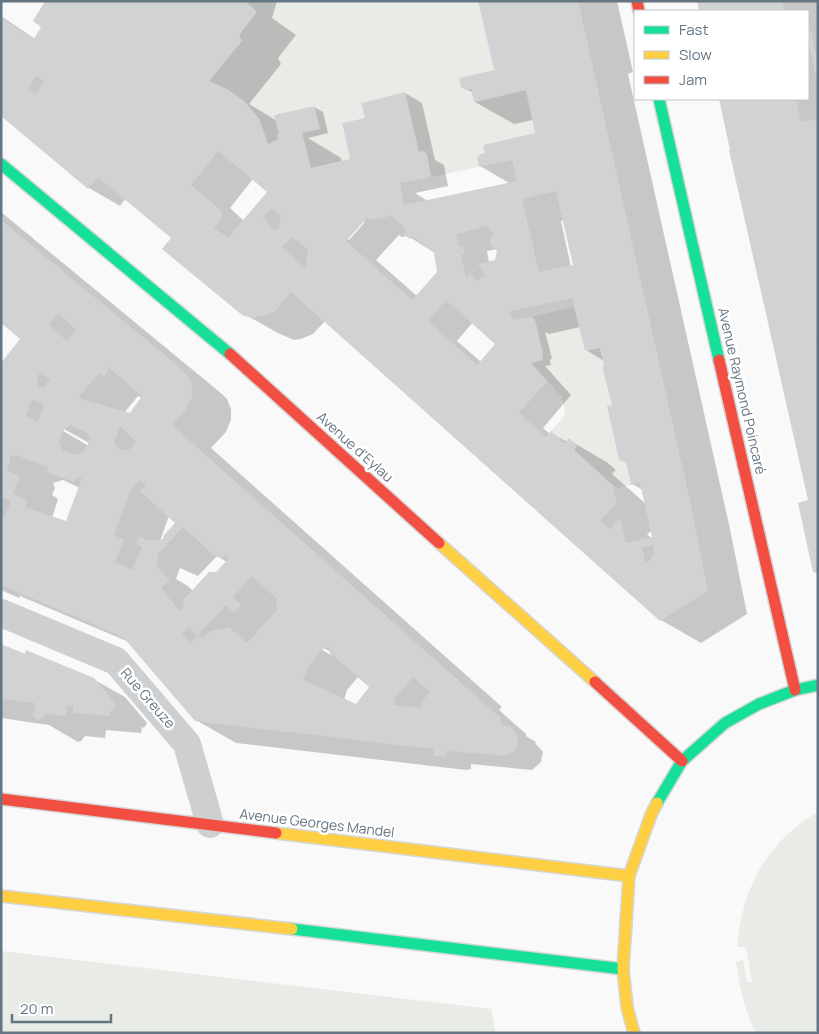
<svg xmlns="http://www.w3.org/2000/svg" width="819" height="1034" viewBox="0 0 819 1034" font-family="Manrope,sans-serif">
<rect width="100%" height="100%" fill="#f9f9f9"/>
<g fill="#e8ebe6">
<path d="M245 1H478L494 70 460 78 461 87 465 90 471 89 474 102 526 90 535 133 483 145 485 153 480 154 477 158 479 167 431 177 427 154 423 151 419 152 405 92 361 103 365 118 342 123 350 159 311 168 302 133 320 129 314 106 275 115 279 133 277 134 278 139 268 144C259 110 241 95 209 81L242 41 239 35 257 12Z"/>
<polygon points="574,307 585,351 600,348 604,367 602,368 612,405 607,406 619,460 626,463 631,485 616,488 574,450 577,446 569,439 565,443 551,431 565,415 562,397 531,363 543,360 542,354 543,354 535,320 531,317"/>
<path d="M818 812V1033H756C744 1011 740 986 736 962L743 960 747 982H752L746 947H737C742 889 766 842 818 812Z"/>
<polygon points="1,951 491,1009 496,1033 1,1033"/>
</g>
<g fill="#0003" fill-rule="evenodd">
<path d="M47 1H277L272 18 296 35 278 58 281 64 249 104 277 121 314 107 323 112 328 133 308 138 341 158 342 162 351 159 366 119 362 104 405 93 422 103 435 160 444 165 448 186 415 193 428 201 511 184 480 166 536 134 533 120 514 124 475 102 473 93 466 89 496 71 479 1H617L633 72 628 74 730 529 747 614 701 643 661 620 325 321 313 334 301 339 294 340 278 333 237 310 173 238 126 198 120 206 89 188 1 115V16L35 39 42 26ZM253 179 269 191 244 221 230 208ZM564 220 574 266 571 267 561 221ZM362 222H365L349 240 347 238ZM399 235 402 237 408 236 435 253 438 272 417 296 376 260ZM499 249 497 261 489 262 487 251ZM473 322 497 344 481 362 457 341ZM580 327 586 350 604 361 632 484 643 490 646 504 612 474 616 470 608 463 569 440 567 442 551 433 550 434 543 428 571 395 545 366 551 365 550 360 552 358 545 332 549 334ZM652 530 654 539 647 535Z"/>
<polygon points="697,1 818,1 818,574 814,572 809,501 720,99 808,99 808,11 700,11"/>
<path d="M1 212 222 394 227 399 231 409V420L226 432 211 448 502 707 499 710 526 734V736L536 742 535 743 543 752 541 762 532 770 471 764V769L466 770 236 743 196 720 129 642 20 596 19 598 1 590V365L22 339 1 322ZM138 396 142 398 130 414 124 413ZM64 429 89 443V446L63 431ZM63 480 80 488 67 523 52 518 58 499 52 495 55 488 53 483ZM169 516 176 523 164 540 160 541ZM217 556 227 562 216 574 193 591 188 586 176 579 180 568 198 576ZM318 645 331 652V655L317 647ZM358 677 371 687 356 706 344 700 347 690Z"/>
<polygon points="1,645 93,679 125,697 147,723 144,728 142,727 141,733 106,730 105,738 85,736 81,741 78,742 49,725 1,718"/>
</g>
<g fill="#d0d2d3" fill-rule="evenodd">
<path d="M45 1H245L257 12 239 35 242 41 209 81 229 90 245 102 259 119 268 144 278 139 277 134 279 133 274 115 314 106 320 129 302 133 311 168 350 159 342 123 365 118 361 103 405 92 419 152 423 151 427 154 431 177 400 183 404 205 517 181 512 160 479 167 477 158 480 154 485 153 483 145 535 133 526 90 474 102 471 89 465 90 461 87 459 78 494 70 478 1H578L691 505 708 591 660 621 291 292 274 312 267 315 253 318 242 315 162 249 171 238 98 177 88 189 1 116V18L34 39 41 27 33 21ZM36 76 44 81 36 94 28 89ZM218 151 267 192 228 238 214 228 222 218V211L191 185ZM556 191 573 265 539 272 522 199ZM271 208 281 216 278 230 272 229 263 217ZM389 214 404 227 405 232 403 234 410 239 416 238 434 253 437 272 412 300 346 241 368 217 370 220 387 217ZM487 226 494 234 490 237V244L495 249 497 250 495 260 478 264 485 275 478 281 470 274 466 277 461 255 465 254 463 246 459 247 456 234ZM292 237 308 249 305 268 282 247ZM572 298 585 351 600 348 604 367H602L612 405 607 406 619 460 626 463 631 485 640 483 652 537 626 543 620 518 610 529 600 521 617 503 613 489 616 488 574 450 577 446 569 438 565 443 551 431 546 437 519 413 547 381 531 363 543 360 542 354H543L535 320 531 317 514 320 508 312ZM446 300 495 344 477 365 428 321ZM653 545 655 555 651 556 652 560 645 562 642 548Z"/>
<polygon points="697,1 782,1 784,11 699,11"/>
<polygon points="808,20 818,63 818,85 808,41"/>
<polygon points="719,99 796,99 801,122 818,119 818,341 816,342 818,351 818,572 813,572 798,503 808,500 729,150 730,150"/>
<path d="M1 220 183 370 187 375 192 385V397L186 409 172 425 496 714 501 718V725L511 727 518 737 517 748 507 756 447 751 446 756 444 757 434 756 433 749 195 721 123 637 1 585V524L11 501 1 497V363L20 339 1 323ZM58 314 77 330 67 341 49 325ZM108 367 142 396 130 413 78 398 99 373 103 377 108 371ZM41 372 50 380 43 388 38 386 37 377ZM34 400 44 404 38 422 26 416 31 401ZM70 425 86 432 90 439 84 452 76 455 62 450 59 442 63 430ZM120 426 136 442 129 450H120L114 444ZM16 455 48 467 47 472 74 482 76 477 82 478 66 521 25 507 27 500 13 494 20 476 6 470 10 462 9 457ZM140 480 146 485 140 491 175 523 164 535 163 539 148 540 139 536 136 544 142 547 132 570 115 562 124 540 114 535 131 489ZM183 527 216 557H223L225 554 229 558 216 572H209L183 600 184 607 180 612 161 588 170 581 157 567 158 554ZM252 576 277 599 276 607 278 609 256 633 247 643 229 627 210 631 203 639 198 635 191 643 182 633 190 627 197 636 226 605 234 613 241 605 233 597ZM329 647 330 653 369 687 356 704 303 680 308 667 323 649ZM413 677 430 692 421 702V708L394 705 395 698Z"/>
<polygon points="1,644 25,654 26,650 94,678 116,704 113,711 111,710 110,716 73,713 73,706 67,705 66,716 45,714 42,719 37,720 32,715 35,709 35,703 1,699"/>
</g>
<g fill="none" stroke-linecap="round" stroke-linejoin="round">
<g stroke="#d5d6d7" stroke-width="14">
<g id="fast">
<polyline points="659,99 719,360"/>
<polyline points="1,164 230,354"/>
<polyline points="657,803 682,761 725,723 759,704 795,690 818,685"/>
<polyline points="292,929 623,969"/>
</g>
</g>
<g stroke="#d5d6d7" stroke-width="14">
<g id="slow">
<polyline points="439,543 595,682"/>
<polyline points="276,833 629,876"/>
<polyline points="1,896 292,929"/>
<polyline points="634,1033 627,1007 623,969 629,876 651,815 657,803"/>
</g>
</g>
<g stroke="#d5d6d7" stroke-width="14">
<g id="jam">
<polyline points="637,1 639,11"/>
<polyline points="230,354 439,543"/>
<polyline points="719,360 795,690"/>
<polyline points="595,682 682,761"/>
<polyline points="1,799 276,833"/>
</g>
</g>
<polyline stroke="#cecfd0" stroke-width="28" points="1,613 116,661 187,744 210,824"/>
<use href="#fast" stroke="#16e098" stroke-width="11"/>
<use href="#slow" stroke="#ffcf43" stroke-width="11"/>
<use href="#jam" stroke="#f24e42" stroke-width="11"/>
</g>
<g text-anchor="middle" stroke-width="5" stroke-linejoin="round" paint-order="stroke">
<g font-size="14" fill="#657683" stroke="#fff">
<text transform="translate(742 391) rotate(77)" y="5">Avenue Raymond Poincaré</text>
<text transform="translate(355 447) rotate(42)" y="5">Avenue d'Eylau</text>
<text transform="translate(148 698) rotate(49)" y="5">Rue Greuze</text>
<text transform="translate(317 823) rotate(7)" y="5">Avenue Georges Mandel</text>
</g>
</g>
<rect width="819" height="1034" fill="none" stroke="#657683" stroke-width="5"/>
<rect x="634" y="10" width="175" height="90" fill="#ffffff" stroke="#c1c8cd"/>
<rect x="644" y="26" width="25" height="8" fill="#16e098" stroke="#c1c8cd"/>
<text x="679" y="35" font-size="15" fill="#657683">Fast</text>
<rect x="644" y="51" width="25" height="8" fill="#ffcf43" stroke="#c1c8cd"/>
<text x="679" y="60" font-size="15" fill="#657683">Slow</text>
<rect x="644" y="76" width="25" height="8" fill="#f24e42" stroke="#c1c8cd"/>
<text x="679" y="85" font-size="15" fill="#657683">Jam</text>
<path d="M12 1014v8h99v-8" fill="none" stroke="#657683" stroke-width="2.5"/>
<text x="20" y="1014" font-size="15" fill="#657683" stroke="#ffffff" stroke-width="4" paint-order="stroke">20 m</text>
</svg>
